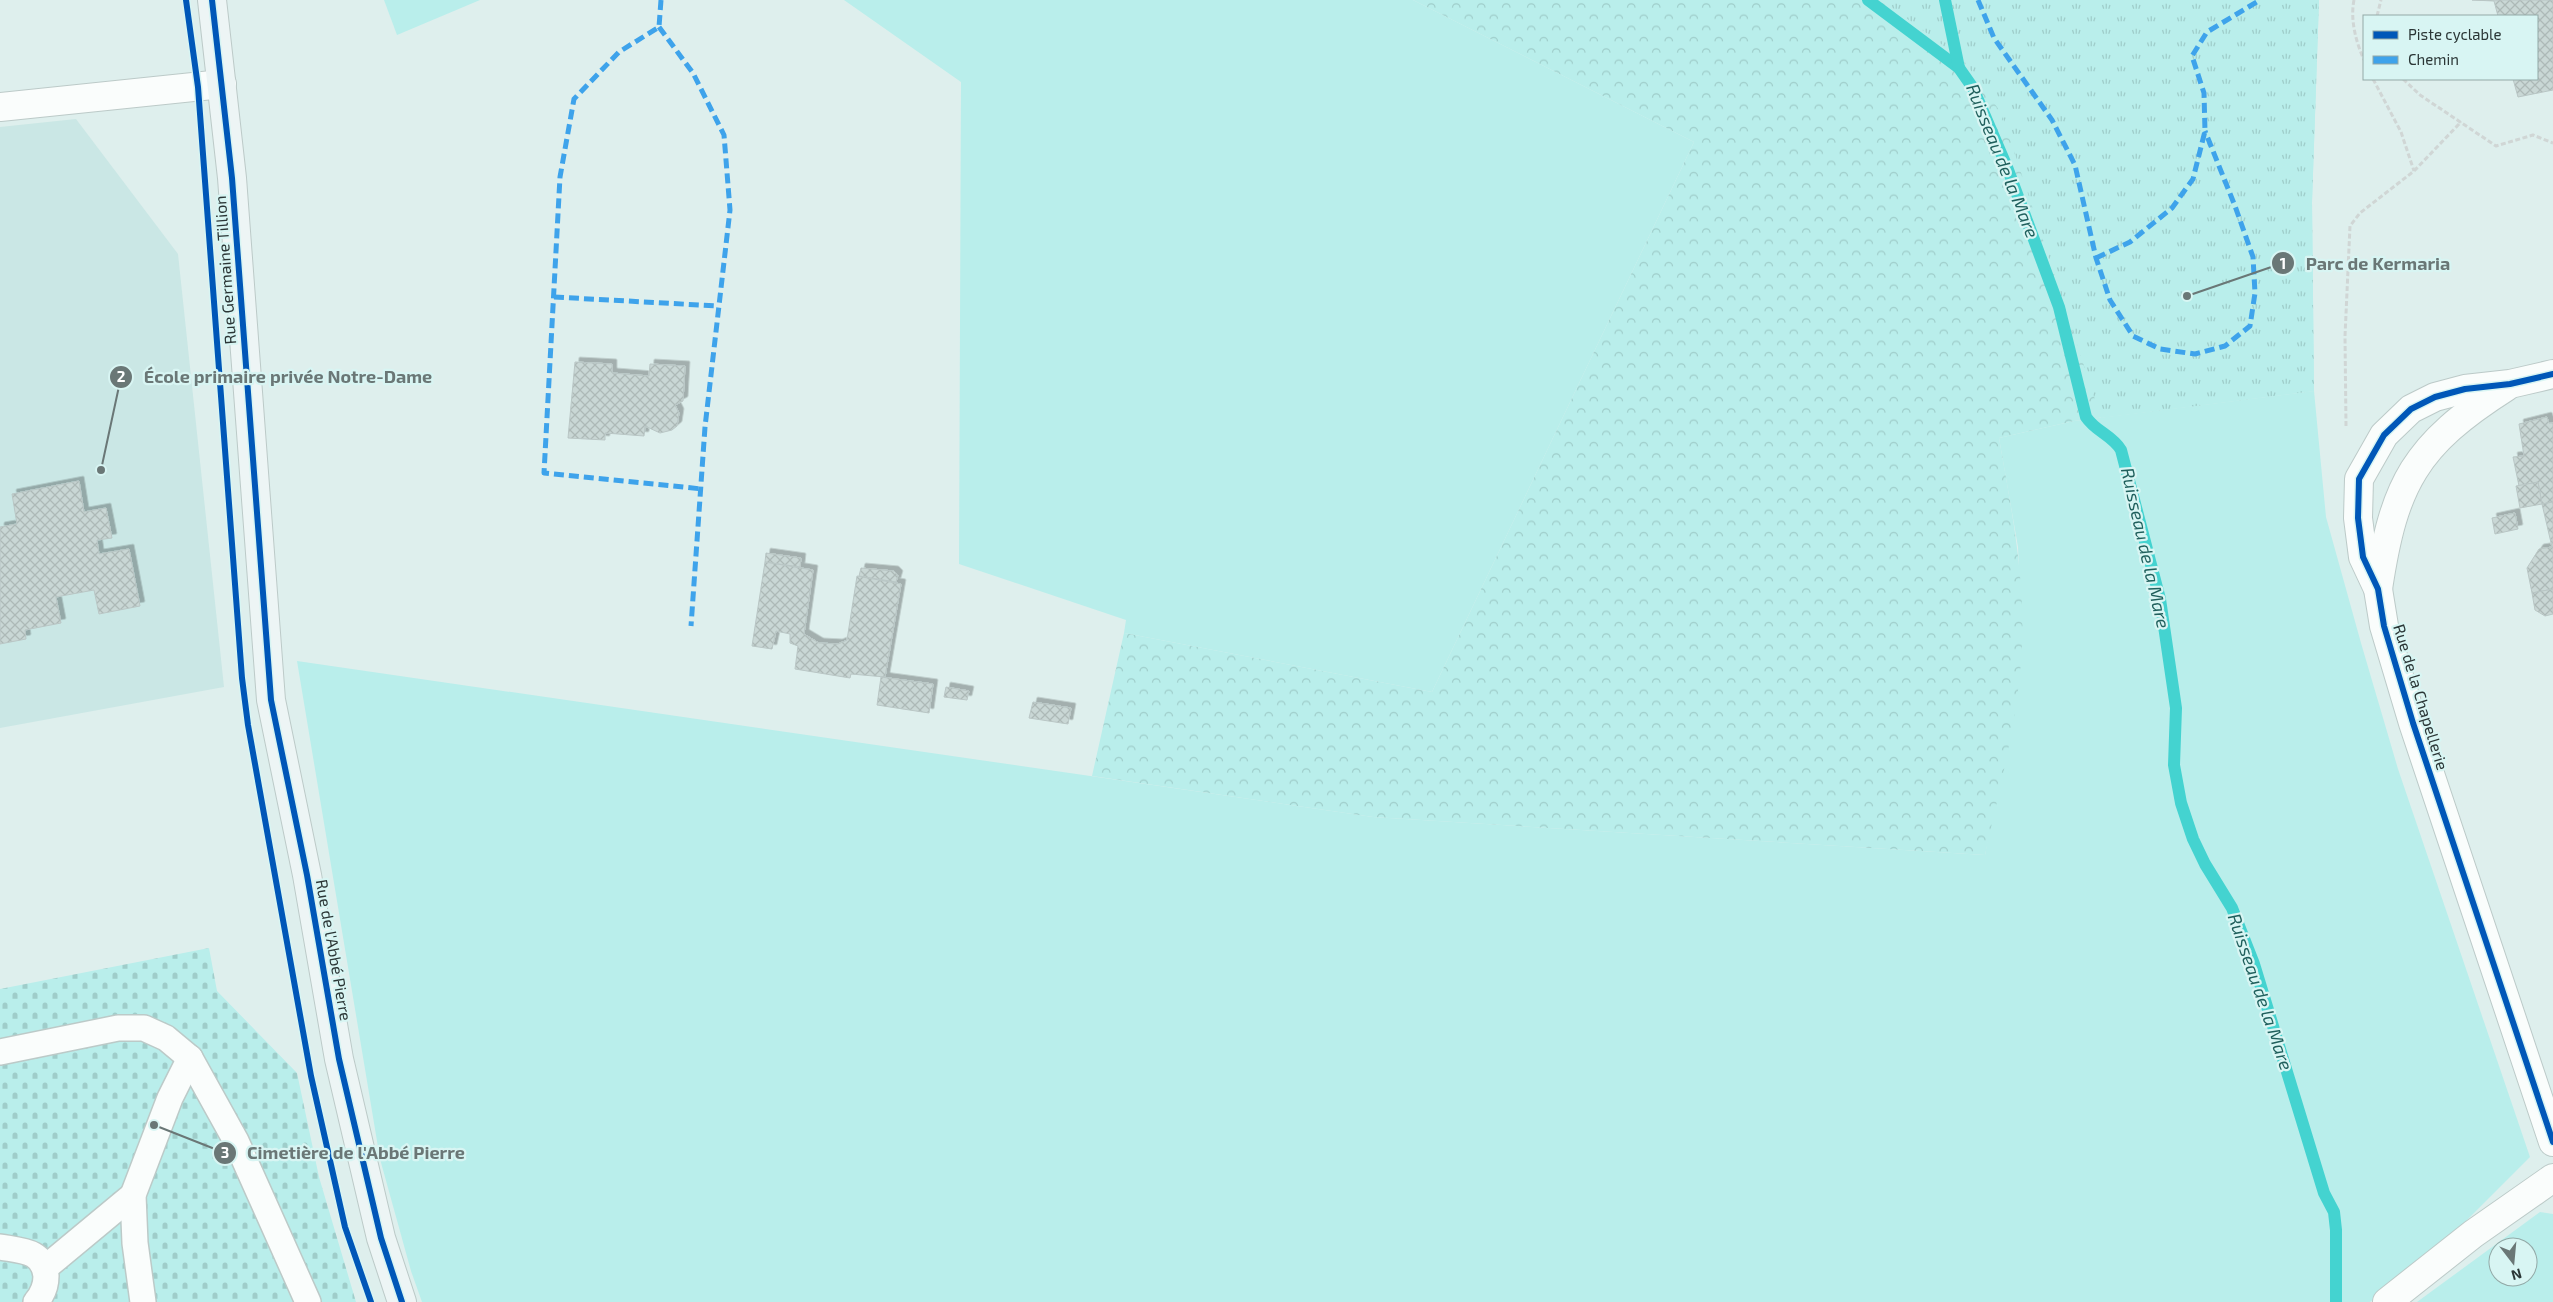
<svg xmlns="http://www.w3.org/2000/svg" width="2553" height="1302" viewBox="0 0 2553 1302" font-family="'Exo 2',sans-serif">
<defs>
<pattern id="forest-crowns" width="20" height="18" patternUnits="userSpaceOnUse" patternTransform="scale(1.25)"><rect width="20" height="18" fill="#b9eeeb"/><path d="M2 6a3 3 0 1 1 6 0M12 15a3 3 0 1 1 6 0" fill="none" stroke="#9fcdca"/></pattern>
<pattern id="cemetery-stones" width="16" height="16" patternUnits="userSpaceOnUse" patternTransform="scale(1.25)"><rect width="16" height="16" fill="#b9eeeb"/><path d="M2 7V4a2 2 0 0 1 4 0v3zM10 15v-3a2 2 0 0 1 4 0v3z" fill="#9fcdca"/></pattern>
<pattern id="park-tufts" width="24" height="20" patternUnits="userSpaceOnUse" patternTransform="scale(1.25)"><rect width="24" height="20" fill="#b9eeeb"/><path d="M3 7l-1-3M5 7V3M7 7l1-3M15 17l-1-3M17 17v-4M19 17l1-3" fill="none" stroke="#9fcdca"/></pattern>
<pattern id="building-cross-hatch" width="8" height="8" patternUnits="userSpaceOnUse" patternTransform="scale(1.25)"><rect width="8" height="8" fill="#c9d7d5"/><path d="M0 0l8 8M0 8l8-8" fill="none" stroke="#adb9b7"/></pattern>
<filter id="shadow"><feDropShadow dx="4.5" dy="-4.5" stdDeviation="0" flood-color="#0004"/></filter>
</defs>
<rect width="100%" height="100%" fill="#deefed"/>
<polygon fill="#cae7e5" points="76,119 178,254 224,687 0,728 0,127"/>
<g fill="#b9eeeb" fill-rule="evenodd">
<polygon points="384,0 480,0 397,35"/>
<polygon points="844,0 1413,0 1694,142 1432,692 1124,633 1126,620 959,564 961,82"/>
<polygon points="2314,391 2326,517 2361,643 2398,769 2530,1157 2461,1226 2370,1302 422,1302 411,1271 380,1159 297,661 1373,817 1985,855 2022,645 2018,547 1999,438 2074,421"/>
<path d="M2540 1212 2553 1214V1302H2417ZM2498 1247H2528V1277H2498Z"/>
</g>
<path fill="url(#forest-crowns)" d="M1413 0H2319L2312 202 2314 391 2074 421 1999 438C2011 506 2025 576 2022 645 2019 716 2000 786 1985 855L1373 817 1092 776 1124 633 1432 692 1694 142Z"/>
<polygon fill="url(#cemetery-stones)" points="209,948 217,991 297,1073 319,1177 356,1302 0,1302 0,989"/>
<polygon fill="url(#park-tufts)" points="1882,0 2319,0 2312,202 2314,391 2101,418 2002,114 1964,61"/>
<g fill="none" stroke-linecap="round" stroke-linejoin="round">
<g stroke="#44d3d0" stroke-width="12">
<path d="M1868 0 1959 68 1973 88 2007 167 2059 307 2086 417C2096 432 2112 435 2121 450L2160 599 2176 708 2174 765 2181 803 2193 839 2205 864 2232 908 2254 964 2324 1193 2334 1212 2336 1230V1302"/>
<polyline points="1945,0 1959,68"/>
</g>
</g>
<g fill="url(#building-cross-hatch)" stroke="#b9c6c5" filter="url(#shadow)">
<polygon points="2472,0 2553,0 2553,90 2518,97 2513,79 2537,79 2537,16 2498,16 2494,1"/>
<polygon points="575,362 612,364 612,373 649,376 650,364 685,366 683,401 675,405 679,413 677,426 672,430 660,433 645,426 644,436 605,433 605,440 568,438"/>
<polygon points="2547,417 2549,423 2553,423 2553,502 2542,504 2538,482 2519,486 2513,457 2524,456 2519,424"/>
<polygon points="79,481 84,512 106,508 112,538 97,540 99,554 129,549 140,606 99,614 94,590 56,597 61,623 25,630 26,639 0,644 0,527 17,524 12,494"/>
<polygon points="2538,482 2542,504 2520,508 2516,486"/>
<polygon points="2553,502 2553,589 2532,593 2527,568 2539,549 2552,547 2542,504"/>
<polygon points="2515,513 2518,529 2495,534 2492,518"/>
<polygon points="766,553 801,558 800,567 765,562"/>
<polygon points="765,562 813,570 804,634 819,643 838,644 847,640 857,576 901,584 885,677 851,674 850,678 795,669 798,646 790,643 790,634 776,631 772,649 752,646"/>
<polygon points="861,568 894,571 898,575 896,582 859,576"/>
<polygon points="2553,589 2553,614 2545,616 2535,610 2532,593"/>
<polygon points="881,677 933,684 929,713 877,705"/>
<polygon points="946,687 969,691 967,700 944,697"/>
<polygon points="1033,702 1071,708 1068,724 1029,718"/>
</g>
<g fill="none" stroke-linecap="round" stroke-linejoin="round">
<g stroke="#bccac8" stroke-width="28">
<g id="lane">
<polyline points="0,1052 118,1028 144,1028 166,1038 190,1058 236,1141 308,1302"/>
<path d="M0 1247C22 1251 43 1250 46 1276 46 1286 42 1295 36 1302"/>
<polyline points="45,1268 133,1195"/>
<polyline points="143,1302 135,1243 133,1195 170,1098 190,1058"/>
</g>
</g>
<g stroke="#bccac8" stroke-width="30">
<g id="street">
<polyline points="0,107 222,84"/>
<polyline points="2553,374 2510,384 2465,389 2435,397 2411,409 2384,435 2359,479 2358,518 2363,557 2378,589 2384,626 2413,723 2553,1142"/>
<path d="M2378 589C2394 483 2415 445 2506 387"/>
<polyline points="2387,1302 2473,1234 2553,1178"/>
</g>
</g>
<g stroke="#bccac8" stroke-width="30">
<polyline id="secondary" points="212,0 232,178 271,700 307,875 339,1059 381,1238 402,1302"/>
</g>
<g stroke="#d0d6d5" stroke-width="3" stroke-dasharray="5 2.5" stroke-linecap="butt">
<path d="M2354 0C2350 20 2356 42 2364 60"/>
<polyline points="2377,16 2381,0"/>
<polyline points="2373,79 2401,132 2414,171"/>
<polyline points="2403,79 2420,95 2496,146 2533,135 2553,143"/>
<polyline points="2346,426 2345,336 2350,226 2360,213 2414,171 2461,122"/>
</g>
<use href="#lane" stroke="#fafdfc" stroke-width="25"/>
<use href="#street" stroke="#fafdfc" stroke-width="28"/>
<use href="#secondary" stroke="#edf5f5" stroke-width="28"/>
<g stroke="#3ea3eb" stroke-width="5" stroke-dasharray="10 5" stroke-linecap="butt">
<polyline points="661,0 659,27 619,52 574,99 560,177 544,473 702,489"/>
<polyline points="1978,0 1994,38 2052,120 2075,165 2096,258 2110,300 2133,336 2160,349 2195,354 2225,346 2250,326 2255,293 2253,257 2235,206 2205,131"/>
<polyline points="659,27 693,73 724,135 730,210 705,427 691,626"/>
<polyline points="2096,258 2130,242 2172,208 2193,179 2205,131 2204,93 2192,56 2207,32 2260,0"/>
<polyline points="554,297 718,306"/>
</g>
<g stroke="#d8f5f3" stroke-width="9">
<g id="cycleway">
<polyline points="186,0 198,87 242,678 248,725 311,1076 345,1227 371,1302"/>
<polyline points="212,0 232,178 271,700 307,875 339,1059 381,1238 402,1302"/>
<polyline points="2553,374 2510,384 2465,389 2435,397 2411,409 2384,435 2359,479 2358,518 2363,557 2378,589 2384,626 2413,723 2553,1142"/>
</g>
</g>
<use href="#cycleway" stroke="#0057b8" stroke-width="6"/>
</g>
<g text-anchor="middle" stroke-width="4.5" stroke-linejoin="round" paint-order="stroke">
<g font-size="16" fill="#2b3636" stroke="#d8f5f3">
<text transform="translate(225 270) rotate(-94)" y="6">Rue Germaine Tillion</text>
<text transform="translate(2421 697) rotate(73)" y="6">Rue de la Chapellerie</text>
<text transform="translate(334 950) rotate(80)" y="6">Rue de l'Abbé Pierre</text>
</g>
<g font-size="18" font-style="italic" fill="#1f5f5c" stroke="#d8f5f3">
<text transform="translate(2002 161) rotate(68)" y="6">Ruisseau de la Mare</text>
<text transform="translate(2145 548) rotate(77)" y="6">Ruisseau de la Mare</text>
<text transform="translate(2260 992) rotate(71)" y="6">Ruisseau de la Mare</text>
</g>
</g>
<path fill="none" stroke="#6a7776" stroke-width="2" d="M2187 296L2283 263M101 470L121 377M154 1125L225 1153"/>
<g fill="#6a7776" stroke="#d8f5f3" stroke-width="2">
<circle cx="2187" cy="296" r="5"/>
<circle cx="101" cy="470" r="5"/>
<circle cx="154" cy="1125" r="5"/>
<circle cx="2283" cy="263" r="12"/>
<circle cx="121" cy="377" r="12"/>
<circle cx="225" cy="1153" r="12"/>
</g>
<g font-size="15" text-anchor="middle" font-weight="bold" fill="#fff">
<text x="2283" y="269">1</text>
<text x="121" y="382">2</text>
<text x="225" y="1158">3</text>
</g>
<g font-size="18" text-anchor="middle" font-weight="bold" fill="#6a7776" stroke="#d8f5f3" stroke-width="4.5" stroke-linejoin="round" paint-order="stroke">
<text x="2378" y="270">Parc de Kermaria</text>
<text x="288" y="383">École primaire privée Notre-Dame</text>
<text x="356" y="1159">Cimetière de l'Abbé Pierre</text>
</g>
<rect x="2363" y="15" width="175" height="65" fill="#d8f5f3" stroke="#93a9a7"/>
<rect x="2373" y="31" width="25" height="8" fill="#0057b8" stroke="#93a9a7"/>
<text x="2408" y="40" font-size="15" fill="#2b3636">Piste cyclable</text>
<rect x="2373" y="56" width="25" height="8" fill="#3ea3eb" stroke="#93a9a7"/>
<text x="2408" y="65" font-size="15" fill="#2b3636">Chemin</text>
<g transform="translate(2513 1262) rotate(164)"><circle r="24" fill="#d8f5f3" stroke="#93a9a7"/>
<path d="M0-4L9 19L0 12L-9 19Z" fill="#6a7776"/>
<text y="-8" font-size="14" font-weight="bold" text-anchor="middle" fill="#2b3636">N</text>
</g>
</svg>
